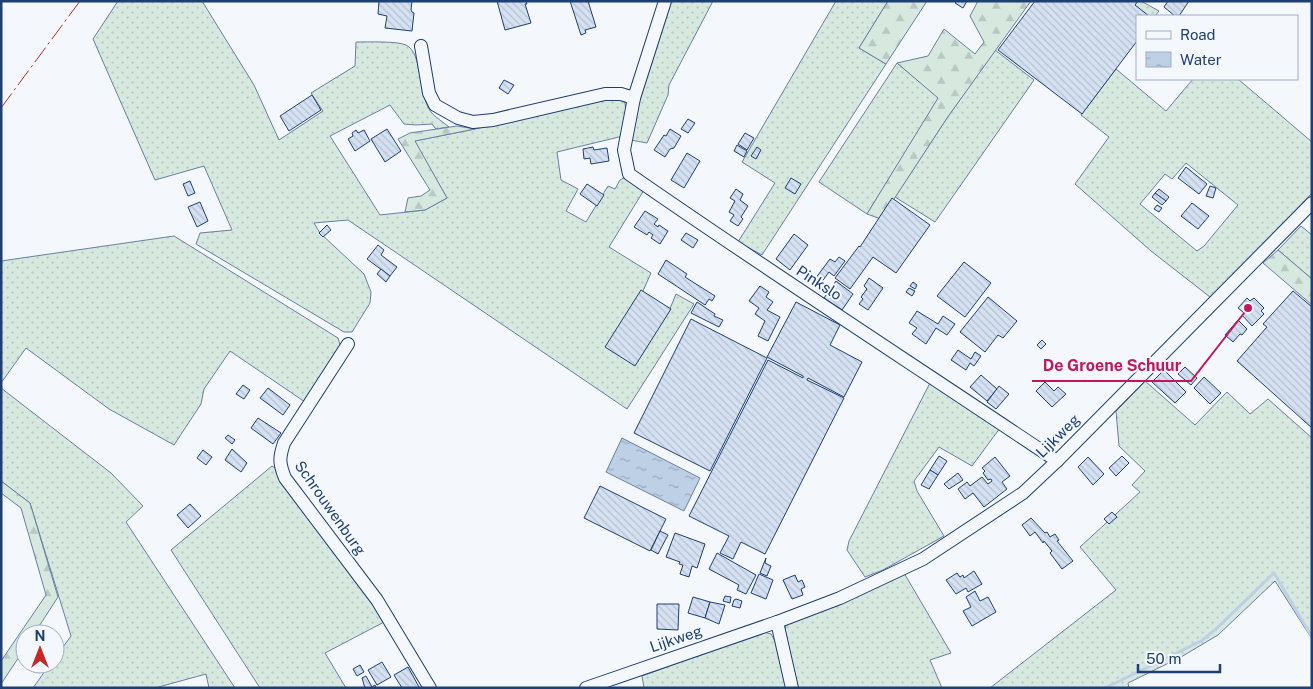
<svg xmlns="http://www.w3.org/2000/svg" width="1313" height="689" viewBox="0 0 1313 689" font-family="'Public Sans',sans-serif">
<defs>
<pattern id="grass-dots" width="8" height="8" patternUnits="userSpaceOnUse" patternTransform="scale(1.25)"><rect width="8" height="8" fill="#d7e8df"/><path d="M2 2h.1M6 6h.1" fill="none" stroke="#b8c8c3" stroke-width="1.8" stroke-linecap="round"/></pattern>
<pattern id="forest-firs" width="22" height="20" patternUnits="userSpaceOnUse" patternTransform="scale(1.25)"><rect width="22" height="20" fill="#d7e8df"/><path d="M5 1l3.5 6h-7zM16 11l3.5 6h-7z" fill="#b8c8c3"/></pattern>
<pattern id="water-ripples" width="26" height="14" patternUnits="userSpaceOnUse" patternTransform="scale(1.25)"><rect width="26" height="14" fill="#bed0e5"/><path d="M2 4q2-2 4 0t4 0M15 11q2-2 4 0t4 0" fill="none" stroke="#9aaabe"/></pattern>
<pattern id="building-back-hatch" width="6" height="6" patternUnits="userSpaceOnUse" patternTransform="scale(1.25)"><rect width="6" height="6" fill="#d5e0f0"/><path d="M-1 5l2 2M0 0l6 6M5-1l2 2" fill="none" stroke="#b6c1d1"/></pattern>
</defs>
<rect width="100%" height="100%" fill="#f4f7fb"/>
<g fill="url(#grass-dots)" stroke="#687fa3" fill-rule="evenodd">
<path d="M118 1H202L254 85 279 140 323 111 311 93 355 66 356 42C368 42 397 41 406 45 423 53 418 95 431 112 435 117 443 122 449 127L436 129 432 124 416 125 404 124 390 105 330 136 380 215 425 210 447 198 414 141 475 129 597 100 617 96 625 103 626 112 623 136 557 152 561 180 578 189 566 211 586 222 608 186 615 189 620 180 627 176 644 190 609 247 651 273 642 293 669 311 676 294 694 304 627 409 348 220 314 223 320 233 364 274 371 292 370 303 352 332H344L196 244 200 233 232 230 204 166 155 180 93 39Z"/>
<polygon points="668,1 713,1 669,85 668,95 647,143 631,140 633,126 655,38"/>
<polygon points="836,1 888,1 859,48 886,64 762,255 738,242 775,183 742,162"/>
<polygon points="1107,1 1141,1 1159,11 1155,16 1137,16"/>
<polygon points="995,50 1034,80 935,222 895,197 947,118"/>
<polygon points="897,63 939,98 867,214 819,182"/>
<path d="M1116 69 1166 111 1193 79H1238L1312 142V193L1258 250 1210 297 1151 251 1075 184 1109 137 1081 115ZM1186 163 1238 205 1204 246 1197 251 1140 204 1165 174 1172 179Z"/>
<polygon points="1301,226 1312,235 1312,279 1278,250"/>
<polygon points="174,236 338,338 341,348 305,402 230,351 204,389 201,404 174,445 109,409 26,348 1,383 1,261"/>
<polygon points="931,381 1000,428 972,466 939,447 914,481 917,491 944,536 883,570 865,577 847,550 849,541"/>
<polygon points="1145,381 1195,425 1227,392 1250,414 1268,399 1312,438 1312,639 1275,581 1218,635 1181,657 1128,683 1129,688 990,688 1116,590 1080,547 1140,492 1132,485 1145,471 1119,446 1116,411"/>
<polygon points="1,388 111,473 143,506 126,522 235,688 209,688 206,674 155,688 33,688 50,664 55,664 55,658 71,636 30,503 1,481"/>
<polygon points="272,466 278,470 386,621 325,653 346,688 260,688 171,550"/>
<polygon points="904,573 951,653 930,660 942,688 797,688 784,631 787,623"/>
<polygon points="763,632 771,634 775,641 786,688 644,688 642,676"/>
</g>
<g fill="url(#forest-firs)" stroke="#687fa3">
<polygon points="888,1 927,1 886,64 859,48"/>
<polygon points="978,1 1031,1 947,118 881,219 867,214 938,98 897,63 928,56 944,29 975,54 984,42 970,16"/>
<polygon points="457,126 475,129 415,141 447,198 425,210 405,212 408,198 421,196 430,190 398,139 410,133"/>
<polygon points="1278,250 1312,279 1312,305 1263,263"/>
<polygon points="1,481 30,503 58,597 34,634 25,634 25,648 1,684 1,661 46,595 21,508 1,493"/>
</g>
<polygon fill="url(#water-ripples)" stroke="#687fa3" points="622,438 700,478 684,511 606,472"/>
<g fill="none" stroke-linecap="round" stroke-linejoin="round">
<polyline stroke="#bed0e5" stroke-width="3" points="1105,688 1201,641 1216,629 1274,573 1312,637"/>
</g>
<g fill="url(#building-back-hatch)" stroke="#1d3f73">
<polygon points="379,1 412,1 411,10 412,12 414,13 412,31 385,28 387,16 378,14"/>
<polygon points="497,1 526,1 527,4 525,4 531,23 505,30"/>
<polygon points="570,1 588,1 596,27 585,30 586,33 581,35"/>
<polygon points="957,1 967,1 963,8 955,3"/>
<polygon points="1035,1 1138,1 1135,5 1149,16 1137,16 1137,41 1082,114 998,50"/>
<polygon points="1168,1 1189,1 1179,16 1175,16 1164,7"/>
<polygon points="504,80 514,85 508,94 499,88"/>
<polygon points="312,95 321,110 289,131 280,116"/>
<polygon points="688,119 695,123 688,133 681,129"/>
<polygon points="387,129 401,151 385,162 371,139"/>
<polygon points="670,129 681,136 674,148 670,149 665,157 654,150 664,135 666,136"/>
<polygon points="356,130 358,133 364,130 370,141 355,151 348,139 353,136 352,133"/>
<polygon points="745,133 754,138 747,150 738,144"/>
<polygon points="737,145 747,151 744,157 734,151"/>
<polygon points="593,147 594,150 607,148 609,161 591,164 590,158 584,159 583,149"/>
<polygon points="757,147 761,150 756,159 751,156"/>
<polygon points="687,153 700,161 684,188 671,180"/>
<polygon points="1186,167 1207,184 1199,194 1178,178"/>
<polygon points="791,178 801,184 795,194 785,188"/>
<polygon points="190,181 195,193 188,196 183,184"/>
<polygon points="587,184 604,195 597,206 580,194"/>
<polygon points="1210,186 1216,188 1213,198 1206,196"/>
<polygon points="736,189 743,194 740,200 748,206 741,217 743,219 738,226 730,221 734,215 729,212 735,201 730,198"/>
<polygon points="1159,189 1169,197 1166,201 1155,193"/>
<polygon points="1155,193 1166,201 1162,205 1152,197"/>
<polygon points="892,198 930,225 896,273 873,257 850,289 835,278 859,246 860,247"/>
<polygon points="200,202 208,221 197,227 188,207"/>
<polygon points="1192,203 1209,216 1198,229 1181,216"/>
<polygon points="1157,205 1162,208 1159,212 1154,209"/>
<polygon points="645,211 658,219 654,224 658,227 659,225 668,231 660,244 651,238 653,235 649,232 647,235 634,227"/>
<polygon points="327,225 331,230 323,237 319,233"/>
<polygon points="686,233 698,240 693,248 681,240"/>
<polygon points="794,234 808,245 790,270 776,259"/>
<polygon points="378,245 384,250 381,255 397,267 390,276 367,259"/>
<polygon points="839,257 845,261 834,276 829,272 821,283 815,279 830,259 835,262"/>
<polygon points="666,260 687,274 685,277 715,296 712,301 709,299 705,305 658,274"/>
<polygon points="964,262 991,283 965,317 937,296"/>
<polygon points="381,269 390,276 386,282 377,274"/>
<polygon points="869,278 883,288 868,310 859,304 863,299 861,297 867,289 864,286"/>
<polygon points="836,281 853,294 842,310 824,298"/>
<polygon points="913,282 917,285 915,289 910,286"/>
<polygon points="760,286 769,292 766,297 773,302 767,310 780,317 768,341 758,336 765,321 755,314 759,308 749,301"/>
<polygon points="909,288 915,291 912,296 906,292"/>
<polygon points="641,290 671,309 635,366 605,347"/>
<polygon points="1293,291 1312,307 1312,428 1237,361 1267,327 1263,324"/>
<polygon points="988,297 1017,321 1003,338 998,335 985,352 960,332"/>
<polygon points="1247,298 1250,301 1254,298 1264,308 1261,311 1264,314 1252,326 1242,315 1244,313 1238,308"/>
<polygon points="697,302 715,314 714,316 723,320 719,327 691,313"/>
<polygon points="796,302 840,325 830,345 862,362 844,397 808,378 807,380 844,398 765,554 741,542 733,559 720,553 729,536 689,516 768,360 803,378 803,376 767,357"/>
<polygon points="917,311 938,324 943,316 955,324 947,335 936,328 926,344 912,334 917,328 909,323"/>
<polygon points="691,319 767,358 710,471 634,433"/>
<polygon points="1238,320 1247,329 1242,335 1240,334 1233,342 1225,335"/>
<polygon points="1042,340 1046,344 1041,349 1037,345"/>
<polygon points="958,350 971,359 975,352 981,356 974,366 970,363 966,370 951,360"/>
<polygon points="1185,367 1197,378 1191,385 1178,374"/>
<polygon points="1164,370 1186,392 1175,403 1152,382"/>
<polygon points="981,375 997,389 987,401 970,387"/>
<polygon points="1204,377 1221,393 1210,404 1194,388"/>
<polygon points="1045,382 1054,391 1058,387 1066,394 1052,407 1036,391"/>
<polygon points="243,385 250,390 244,399 236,394"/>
<polygon points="999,386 1009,394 996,409 987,402"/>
<polygon points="268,388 290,405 283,415 260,398"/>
<polygon points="258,418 281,433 273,444 251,428"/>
<polygon points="228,435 235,440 232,444 225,438"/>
<polygon points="232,449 247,463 241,472 225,460"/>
<polygon points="203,450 212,457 206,465 197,458"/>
<polygon points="939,456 947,461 938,475 930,470"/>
<polygon points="1122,456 1129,463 1116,476 1109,468"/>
<polygon points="995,457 1010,476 1002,482 1007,489 984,507 973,493 965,499 958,489 967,482 970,486 982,477 988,484 992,481 991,479 988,480 983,473 985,471 982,468"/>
<polygon points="1088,457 1104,474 1093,485 1078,467"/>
<polygon points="930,470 938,475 929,489 921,485"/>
<polygon points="958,473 963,480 949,489 944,484"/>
<polygon points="600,486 666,519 650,551 584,518"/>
<polygon points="190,504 201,516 188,528 177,515"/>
<polygon points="1112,512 1117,517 1109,524 1104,519"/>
<polygon points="1031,518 1045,533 1047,532 1050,537 1055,534 1059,540 1057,541 1073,561 1062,569 1050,553 1052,551 1044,541 1043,543 1035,532 1030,536 1022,525"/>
<polygon points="660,531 668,535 658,554 651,550"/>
<polygon points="675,533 705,544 697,568 692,566 689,577 680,574 683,565 679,564 680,562 666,557"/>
<polygon points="717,553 756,575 746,594 737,590 739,585 709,569"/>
<polygon points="766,558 765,563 771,566 767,576 760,573"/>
<polygon points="974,571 982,584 968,592 966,588 956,594 946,580 957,573 960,577 963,575 964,578"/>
<polygon points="759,574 773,580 766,599 751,593"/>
<polygon points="795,575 798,582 802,580 805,587 801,589 803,595 792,599 783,580"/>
<polygon points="975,591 980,601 988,597 996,612 972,626 963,611 971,607 966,597"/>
<polygon points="725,596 731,597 730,603 723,601"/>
<polygon points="693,597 710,602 705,618 688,613"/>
<polygon points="736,599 742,601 740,608 732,606 734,600"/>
<polygon points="710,602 725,605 719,624 705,618"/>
<polygon points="657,604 679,604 678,630 657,629"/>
<polygon points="382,662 391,677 377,685 368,670"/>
<polygon points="360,665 364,672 357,676 353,669"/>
<polygon points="408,667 419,687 418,688 402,688 394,675"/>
<polygon points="366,676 372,687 375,685 376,688 365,688 362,678"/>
</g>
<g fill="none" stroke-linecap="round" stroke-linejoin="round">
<g stroke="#1d3f73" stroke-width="14">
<g id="minor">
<path d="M665 1 634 98 624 150 629 174C770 272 914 365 1057 461"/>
<polyline points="421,46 429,93 435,105 458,118 473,122 493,120 605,94 621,94 634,98"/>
<path d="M348 344 284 443C279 458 279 463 285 478L377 600 430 688"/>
<polyline points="777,622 792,688"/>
<polyline points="586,688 777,622 840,598 923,559 1023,493 1057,461 1312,203"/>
</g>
</g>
<use href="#minor" stroke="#f4f7fb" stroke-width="12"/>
<polyline stroke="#c62828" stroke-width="1" stroke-dasharray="18 4 2.5 4" stroke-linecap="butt" points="1,108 80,1"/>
</g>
<g text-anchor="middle" stroke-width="4" stroke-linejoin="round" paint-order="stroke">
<g font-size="15" fill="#1d3f73" stroke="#f4f7fb">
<text transform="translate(819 283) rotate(33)" y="5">Pinkslo</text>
<text transform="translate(1058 436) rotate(-45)" y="5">Lijkweg</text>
<text transform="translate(330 508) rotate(55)" y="5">Schrouwenburg</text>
<text transform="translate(676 639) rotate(-19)" y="5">Lijkweg</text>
</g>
</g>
<path fill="none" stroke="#c2185b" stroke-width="2" d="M1248 308L1191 381H1032"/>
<circle fill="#c2185b" stroke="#f4f7fb" stroke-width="2" cx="1248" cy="308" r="5"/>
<g font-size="16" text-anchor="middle" font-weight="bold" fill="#c2185b" stroke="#f4f7fb" stroke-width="4" stroke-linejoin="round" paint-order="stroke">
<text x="1112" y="371">De Groene Schuur</text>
</g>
<rect width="1313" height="689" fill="none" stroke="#1d3f73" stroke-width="5"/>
<rect x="1136" y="15" width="162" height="65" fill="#f4f7fb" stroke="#9eadc5"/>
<rect x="1146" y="31" width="25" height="8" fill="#f4f7fb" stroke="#9eadc5"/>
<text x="1180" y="40" font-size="15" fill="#1d3f73">Road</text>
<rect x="1146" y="52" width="25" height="15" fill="url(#water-ripples)" stroke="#9eadc5"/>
<text x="1180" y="65" font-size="15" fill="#1d3f73">Water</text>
<g transform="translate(40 649)"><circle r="24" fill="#f4f7fb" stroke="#9eadc5"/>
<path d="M0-4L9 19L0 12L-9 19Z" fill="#c62828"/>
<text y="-8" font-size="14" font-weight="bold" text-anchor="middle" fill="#1d3f73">N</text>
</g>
<path d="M1138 664v8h82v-8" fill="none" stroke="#1d3f73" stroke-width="2.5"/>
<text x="1146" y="664" font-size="15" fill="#1d3f73" stroke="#f4f7fb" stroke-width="4" paint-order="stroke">50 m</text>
</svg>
